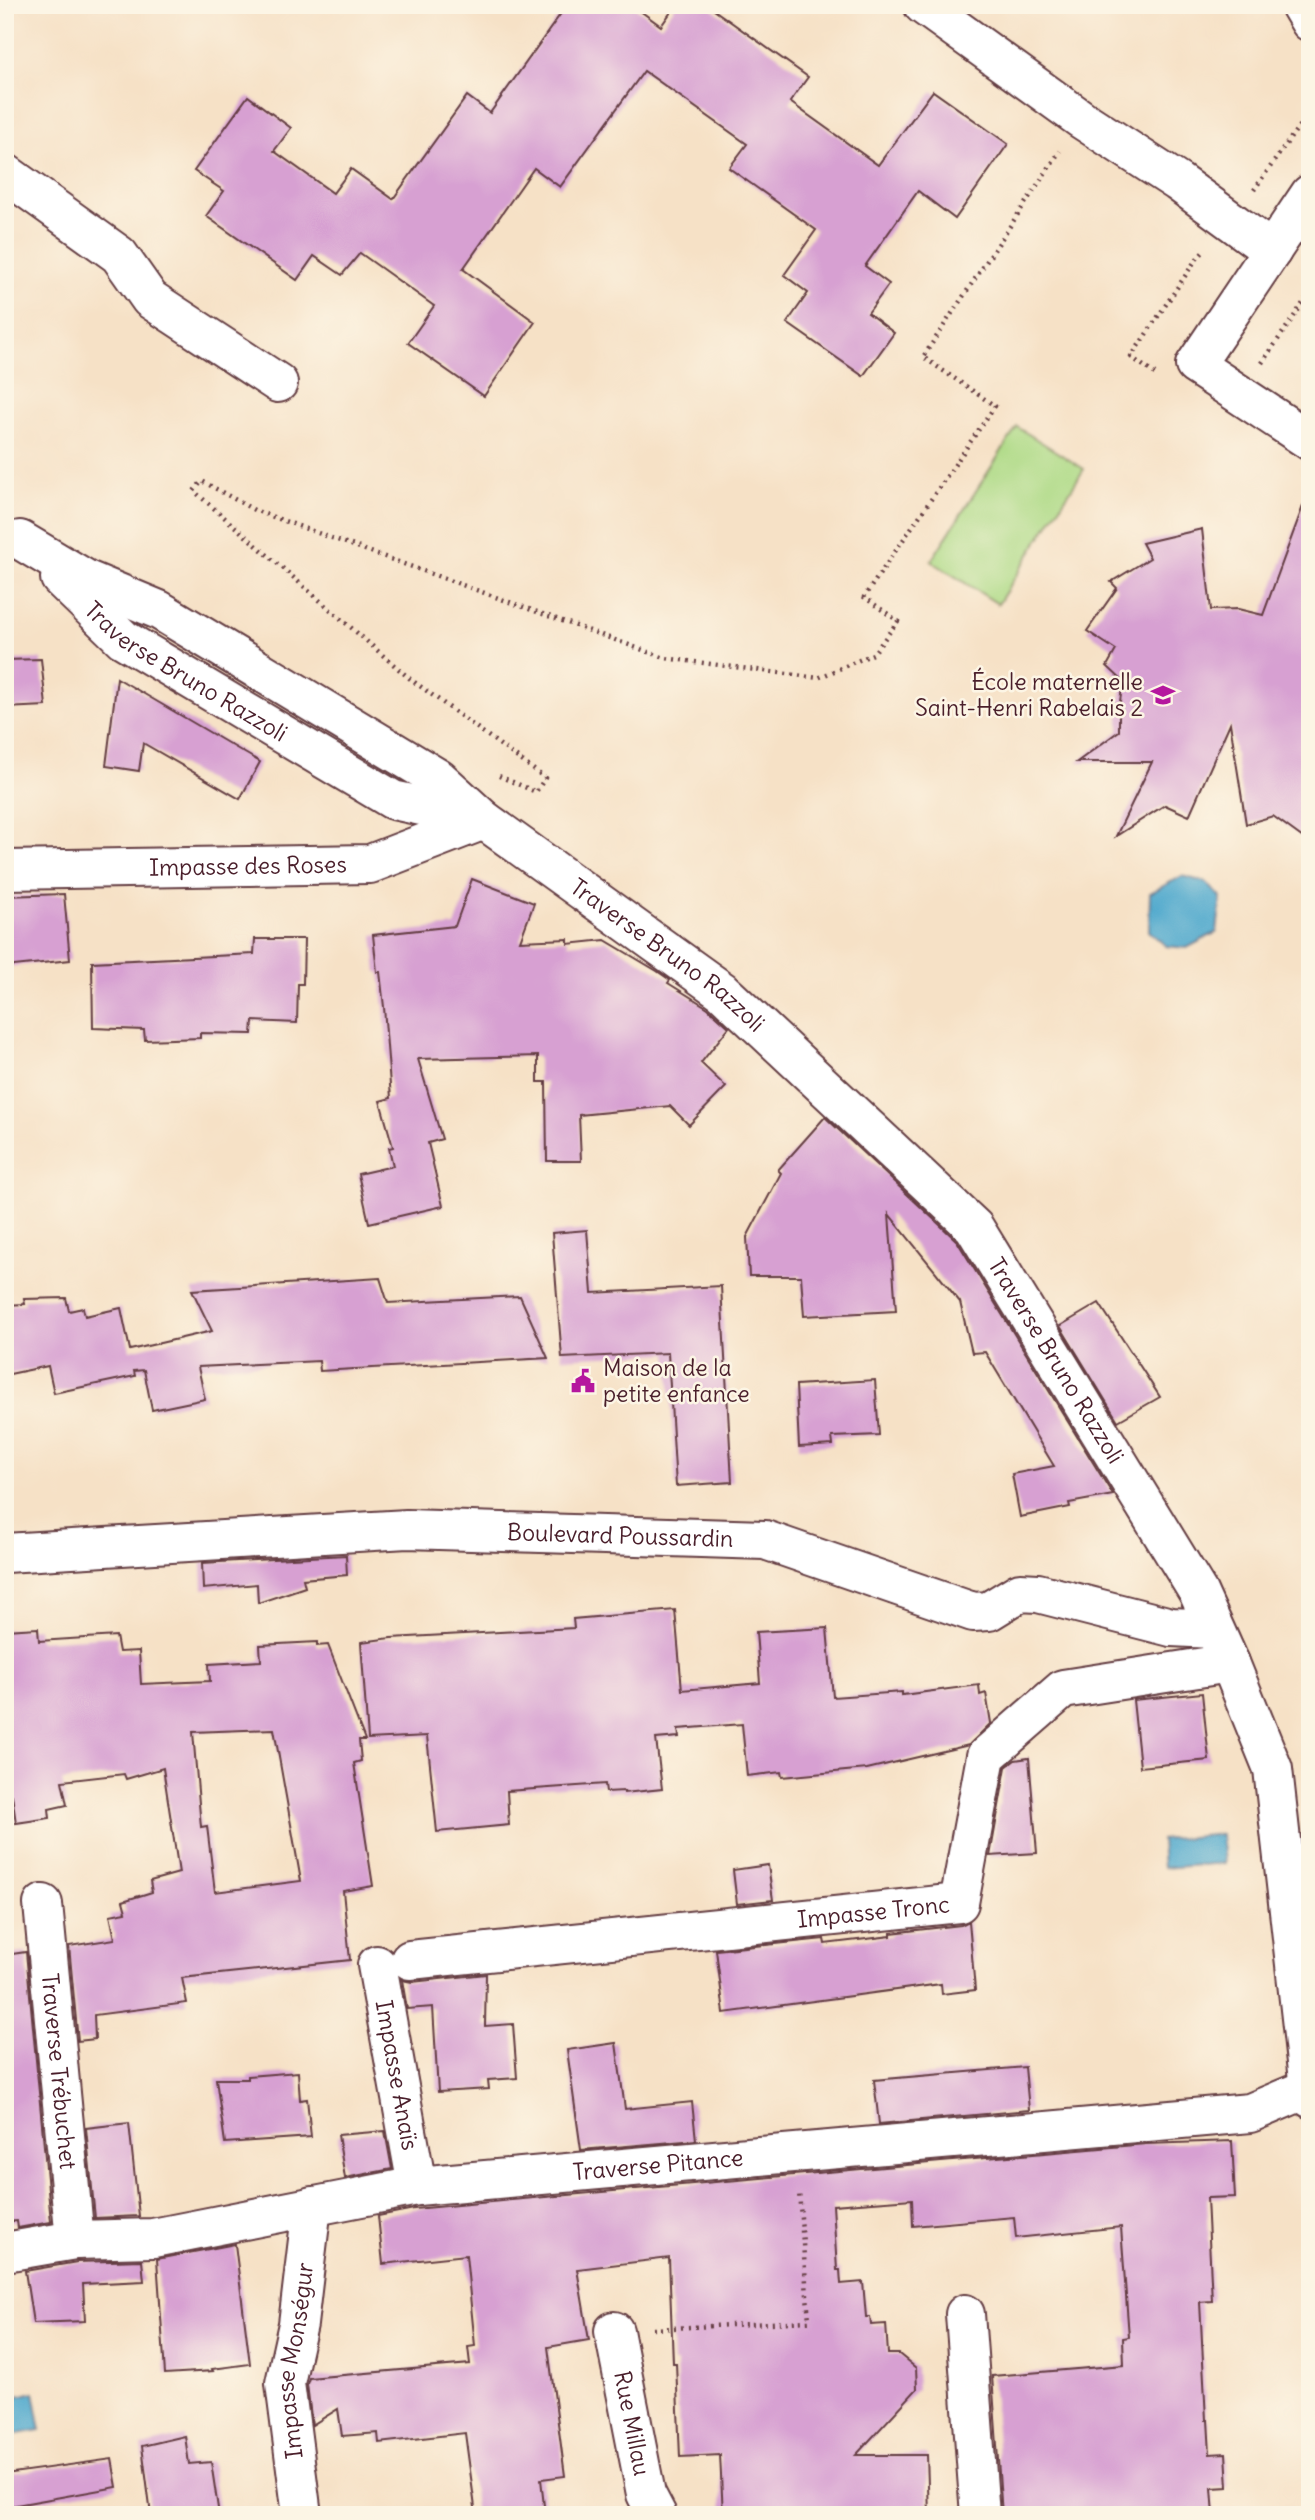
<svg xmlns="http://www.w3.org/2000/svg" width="1315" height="2520" viewBox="0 0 1315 2520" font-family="Delius,sans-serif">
<rect width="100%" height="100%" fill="#fcf5e5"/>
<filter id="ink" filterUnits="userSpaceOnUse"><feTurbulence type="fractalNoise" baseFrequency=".0143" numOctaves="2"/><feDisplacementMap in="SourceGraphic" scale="14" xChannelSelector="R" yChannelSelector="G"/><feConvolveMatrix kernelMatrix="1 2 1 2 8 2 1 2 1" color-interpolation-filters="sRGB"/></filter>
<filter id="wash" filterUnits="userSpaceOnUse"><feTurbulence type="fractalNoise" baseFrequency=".00686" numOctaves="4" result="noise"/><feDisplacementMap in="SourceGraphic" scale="28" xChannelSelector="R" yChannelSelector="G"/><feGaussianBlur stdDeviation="1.57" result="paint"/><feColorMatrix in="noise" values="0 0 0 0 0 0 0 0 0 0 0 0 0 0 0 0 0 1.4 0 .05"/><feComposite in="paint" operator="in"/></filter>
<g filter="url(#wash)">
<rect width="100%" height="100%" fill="#f6e1c6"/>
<polygon fill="#aeda86" stroke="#7c7c58" stroke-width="2" points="1017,427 1084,469 998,604 931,561"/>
<g fill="#50a9cd" stroke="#4d647c" stroke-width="2">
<polygon points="1182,876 1205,882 1221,897 1217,932 1187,948 1166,946 1149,931 1150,893"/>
<polygon points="1221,1834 1224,1863 1163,1868 1161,1840"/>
<polygon points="34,2392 41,2430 5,2436 5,2399"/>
</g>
<g id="blocks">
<g fill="#d7a0d2" fill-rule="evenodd">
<polygon points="567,5 632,5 661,26 676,5 707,5 808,77 790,102 878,165 933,91 1008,144 955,219 918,191 865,266 889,284 868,313 894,333 863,376 787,323 808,293 784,275 816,230 729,168 747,144 644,71 560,187 534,168 463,269 535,322 484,396 408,343 434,306 360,253 342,275 314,256 297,280 206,216 224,191 194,171 248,96 291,128 274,151 333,193 351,169 393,199 467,96 490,113"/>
<polygon points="1306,498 1310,498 1310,790 1304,796 1310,824 1310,843 1273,816 1246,824 1230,723 1189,816 1165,805 1116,836 1152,762 1077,762 1119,731 1119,708 1123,681 1107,666 1116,650 1087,631 1117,588 1111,582 1150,558 1142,543 1202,529 1211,610 1238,609 1263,615"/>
<polygon points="41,659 46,706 5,708 5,660"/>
<polygon points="117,678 260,762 240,799 143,743 139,771 106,766"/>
<polygon points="472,879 534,903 520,941 568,939 568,944 605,940 657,971 670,980 668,983 708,1008 729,1027 701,1063 726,1087 689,1125 670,1106 579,1115 581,1161 547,1161 546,1082 538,1082 538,1056 418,1059 442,1139 428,1143 443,1206 369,1223 358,1174 393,1166 389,1148 393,1147 380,1101 391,1098 384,1007 380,972 377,972 373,935 455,926"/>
<polygon points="64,894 70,960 5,967 5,896"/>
<polygon points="255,939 304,939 303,984 298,984 297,1023 253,1021 252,1034 200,1033 200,1038 145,1040 144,1030 93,1028 92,962 254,954"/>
<polygon points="825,1117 957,1241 1113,1495 1069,1503 1070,1507 1020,1517 1012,1474 1054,1466 985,1352 972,1353 960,1302 889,1214 896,1311 804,1316 801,1276 749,1276 747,1237 781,1173 778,1170"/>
<polygon points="587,1230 592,1293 721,1286 732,1482 676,1486 668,1353 562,1358 552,1233"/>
<polygon points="380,1278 388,1303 520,1296 548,1358 320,1371 319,1361 198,1367 205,1399 152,1410 144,1370 134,1371 135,1376 54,1393 48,1366 5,1375 5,1305 25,1304 24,1299 66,1298 69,1311 83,1308 85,1316 121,1308 130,1350 212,1331 192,1290"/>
<polygon points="1099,1303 1160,1397 1118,1421 1060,1326"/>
<polygon points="875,1380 879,1435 832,1437 833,1445 799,1447 796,1385"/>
<polygon points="346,1555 347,1575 303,1579 305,1587 258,1603 257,1584 203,1589 202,1563"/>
<polygon points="675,1610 682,1690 760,1683 756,1632 827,1628 833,1697 902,1692 902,1695 979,1685 980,1695 986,1693 991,1723 969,1745 867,1769 782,1777 781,1772 747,1776 742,1724 678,1729 679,1737 656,1739 662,1789 624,1793 624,1791 606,1792 605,1784 507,1791 509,1825 437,1832 427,1736 368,1739 361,1642 391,1638 574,1628 573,1619"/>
<path d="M38 1628 39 1641 116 1636 119 1652 139 1651 141 1684 210 1681 209 1664 261 1661 260 1645 317 1642V1646L328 1645 365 1740H359L361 1761 354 1763 373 1886 343 1891 350 1960 182 1978 187 2003 94 2015 95 2039 78 2041 69 1946 115 1939 110 1915 126 1912 123 1901 152 1892 150 1881 179 1873 163 1768 126 1779 124 1774 62 1781 67 1805 49 1809 50 1818 16 1823 12 1795H5V1630ZM274 1729 301 1881 215 1892 207 1826 201 1827 193 1732Z"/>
<polygon points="1202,1693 1209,1760 1140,1767 1133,1700"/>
<polygon points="1029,1758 1037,1853 990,1856 1006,1767 1015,1760"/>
<polygon points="768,1865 773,1900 737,1904 733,1870"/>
<polygon points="969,1921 975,1990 942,1994 941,1984 724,2013 716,1950 824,1939 825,1944 891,1936 891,1933 961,1925"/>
<polygon points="26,1952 51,2222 18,2228 17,2221 5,2222 5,1955"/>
<polygon points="486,1974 485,2026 513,2024 517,2078 488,2080 489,2089 438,2092 433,2007 407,2009 402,1980 412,1982"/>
<polygon points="616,2043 625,2109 692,2102 696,2140 581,2150 567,2050"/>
<polygon points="1025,2067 1029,2110 879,2124 874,2080"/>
<polygon points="298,2072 300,2100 307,2099 311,2137 225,2143 216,2079 248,2079 248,2076"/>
<polygon points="129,2123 139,2216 95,2218 86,2128"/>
<polygon points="385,2131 392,2169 345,2178 338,2135"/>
<polygon points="1232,2141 1235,2197 1207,2198 1212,2301 1200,2302 1206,2420 1208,2420 1210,2454 1226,2453 1228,2487 1212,2488 1214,2515 1002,2515 992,2376 1124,2365 1123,2338 1129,2337 1121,2227 1016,2238 1014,2217 913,2226 912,2199 833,2205 837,2270 840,2270 841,2284 863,2282 866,2317 870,2317 871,2325 886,2324 888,2354 899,2354 916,2368 917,2389 856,2455 927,2455 929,2515 723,2515 720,2455 680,2457 676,2363 673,2363 669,2258 577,2269 589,2340 548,2347 565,2476 541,2479 545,2515 476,2515 465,2433 379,2443 378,2433 342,2436 338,2409 312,2425 307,2384 309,2378 470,2364 468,2347 475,2346 466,2255 383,2264 378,2216 414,2209 534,2198 1146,2144"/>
<polygon points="235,2244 250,2364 212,2369 213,2371 165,2374 157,2259"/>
<polygon points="142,2260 144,2281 83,2284 85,2321 33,2323 25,2271 77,2262"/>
<polygon points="185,2436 189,2464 211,2462 219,2515 151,2515 142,2446"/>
<polygon points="112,2459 117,2487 5,2507 5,2474"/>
</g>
</g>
</g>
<g filter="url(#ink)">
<use href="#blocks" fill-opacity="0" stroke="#643c42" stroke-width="2"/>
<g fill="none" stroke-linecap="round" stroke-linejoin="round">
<g stroke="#643c42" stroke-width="42">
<g id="minor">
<polyline points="923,5 1081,119 1178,182 1272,251"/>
<polyline points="1300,5 1310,22"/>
<polyline points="5,173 119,255 150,299 278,383"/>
<polyline points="1310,194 1195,365 1310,441"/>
<path id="s1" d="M20 540 87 580 159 610 439 779 484 820 722 991 974 1227 1198 1592 1230 1663 1273 1769 1310 2098"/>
<path id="s2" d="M60 578 123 639 393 800 482 819"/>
<path id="s3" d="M5 870 370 864 484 820"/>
<path id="s4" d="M5 1553 407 1529 765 1540 973 1612 989 1611 1020 1592 1038 1593 1171 1627 1213 1629"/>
<path id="s5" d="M43 1904 75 2240"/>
<path id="s6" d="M410 1960 959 1903 986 1756 1063 1689 1230 1663"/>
<path id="s7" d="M377 1965 417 2186"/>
<path id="s8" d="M5 2252 75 2240 153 2238 417 2186 1250 2113 1309 2088"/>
<polyline points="965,2314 980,2515"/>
<path id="s9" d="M614 2331 646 2494 657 2515"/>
<path id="s10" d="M302 2515 285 2383 298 2324 312 2206"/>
</g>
</g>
<g stroke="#643c42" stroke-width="4.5" stroke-dasharray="2 5" stroke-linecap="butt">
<polyline points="1254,190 1306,116 1310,116"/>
<polyline points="1262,363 1310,293"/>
<polyline points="1155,374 1131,357 1195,261 1204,251"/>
<polyline points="499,776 536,792 545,778 409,678 194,491 202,481 254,510 665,658 818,678 873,654 898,621 864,597 995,406 923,357 1060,151"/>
<polyline points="653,2329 809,2321 799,2192"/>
</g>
<use href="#minor" stroke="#fff" stroke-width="38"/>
</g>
</g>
<defs>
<g id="school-bare" transform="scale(1.89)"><path d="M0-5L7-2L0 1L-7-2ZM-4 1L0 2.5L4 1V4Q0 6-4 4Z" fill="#b5179e" stroke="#fcf5e5" stroke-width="2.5" paint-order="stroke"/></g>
<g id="civic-bare" transform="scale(1.89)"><path d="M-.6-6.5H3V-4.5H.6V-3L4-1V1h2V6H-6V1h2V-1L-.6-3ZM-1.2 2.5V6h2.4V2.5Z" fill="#b5179e" stroke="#fcf5e5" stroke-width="2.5" paint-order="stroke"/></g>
</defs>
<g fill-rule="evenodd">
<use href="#school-bare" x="1163" y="695"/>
<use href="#civic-bare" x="583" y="1381"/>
</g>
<g text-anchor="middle" stroke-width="5" stroke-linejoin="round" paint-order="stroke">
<g font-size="23" fill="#4a1f2b" stroke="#fcf5e5">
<text dy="8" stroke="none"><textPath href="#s2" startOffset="158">Traverse Bruno Razzoli</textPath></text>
<text dy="8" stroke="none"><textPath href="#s3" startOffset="243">Impasse des Roses</textPath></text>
<text dy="8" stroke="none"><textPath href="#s1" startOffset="772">Traverse Bruno Razzoli</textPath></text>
<text dy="8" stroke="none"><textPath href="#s1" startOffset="1339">Traverse Bruno Razzoli</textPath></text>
<text dy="8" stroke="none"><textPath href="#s4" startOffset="616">Boulevard Poussardin</textPath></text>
<text dy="8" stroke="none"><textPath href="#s6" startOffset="466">Impasse Tronc</textPath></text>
<text dy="8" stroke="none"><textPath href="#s5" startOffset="168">Traverse Trébuchet</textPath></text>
<text dy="8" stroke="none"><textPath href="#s7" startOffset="112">Impasse Anaïs</textPath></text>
<text dy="8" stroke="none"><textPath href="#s8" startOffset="660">Traverse Pitance</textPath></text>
<text dy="8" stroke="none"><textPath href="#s10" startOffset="156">Impasse Monségur</textPath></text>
<text dy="8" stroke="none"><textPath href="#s9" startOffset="94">Rue Millau</textPath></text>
</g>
<g font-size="23" fill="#4a1f2b" stroke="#fcf5e5" text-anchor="end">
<text x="1143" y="690">École maternelle<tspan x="1143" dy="26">Saint-Henri Rabelais 2</tspan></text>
<text x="603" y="1376" text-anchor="start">Maison de la<tspan x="603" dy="26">petite enfance</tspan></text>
</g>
</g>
<rect width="1315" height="2520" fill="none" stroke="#fcf5e5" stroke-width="28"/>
</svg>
